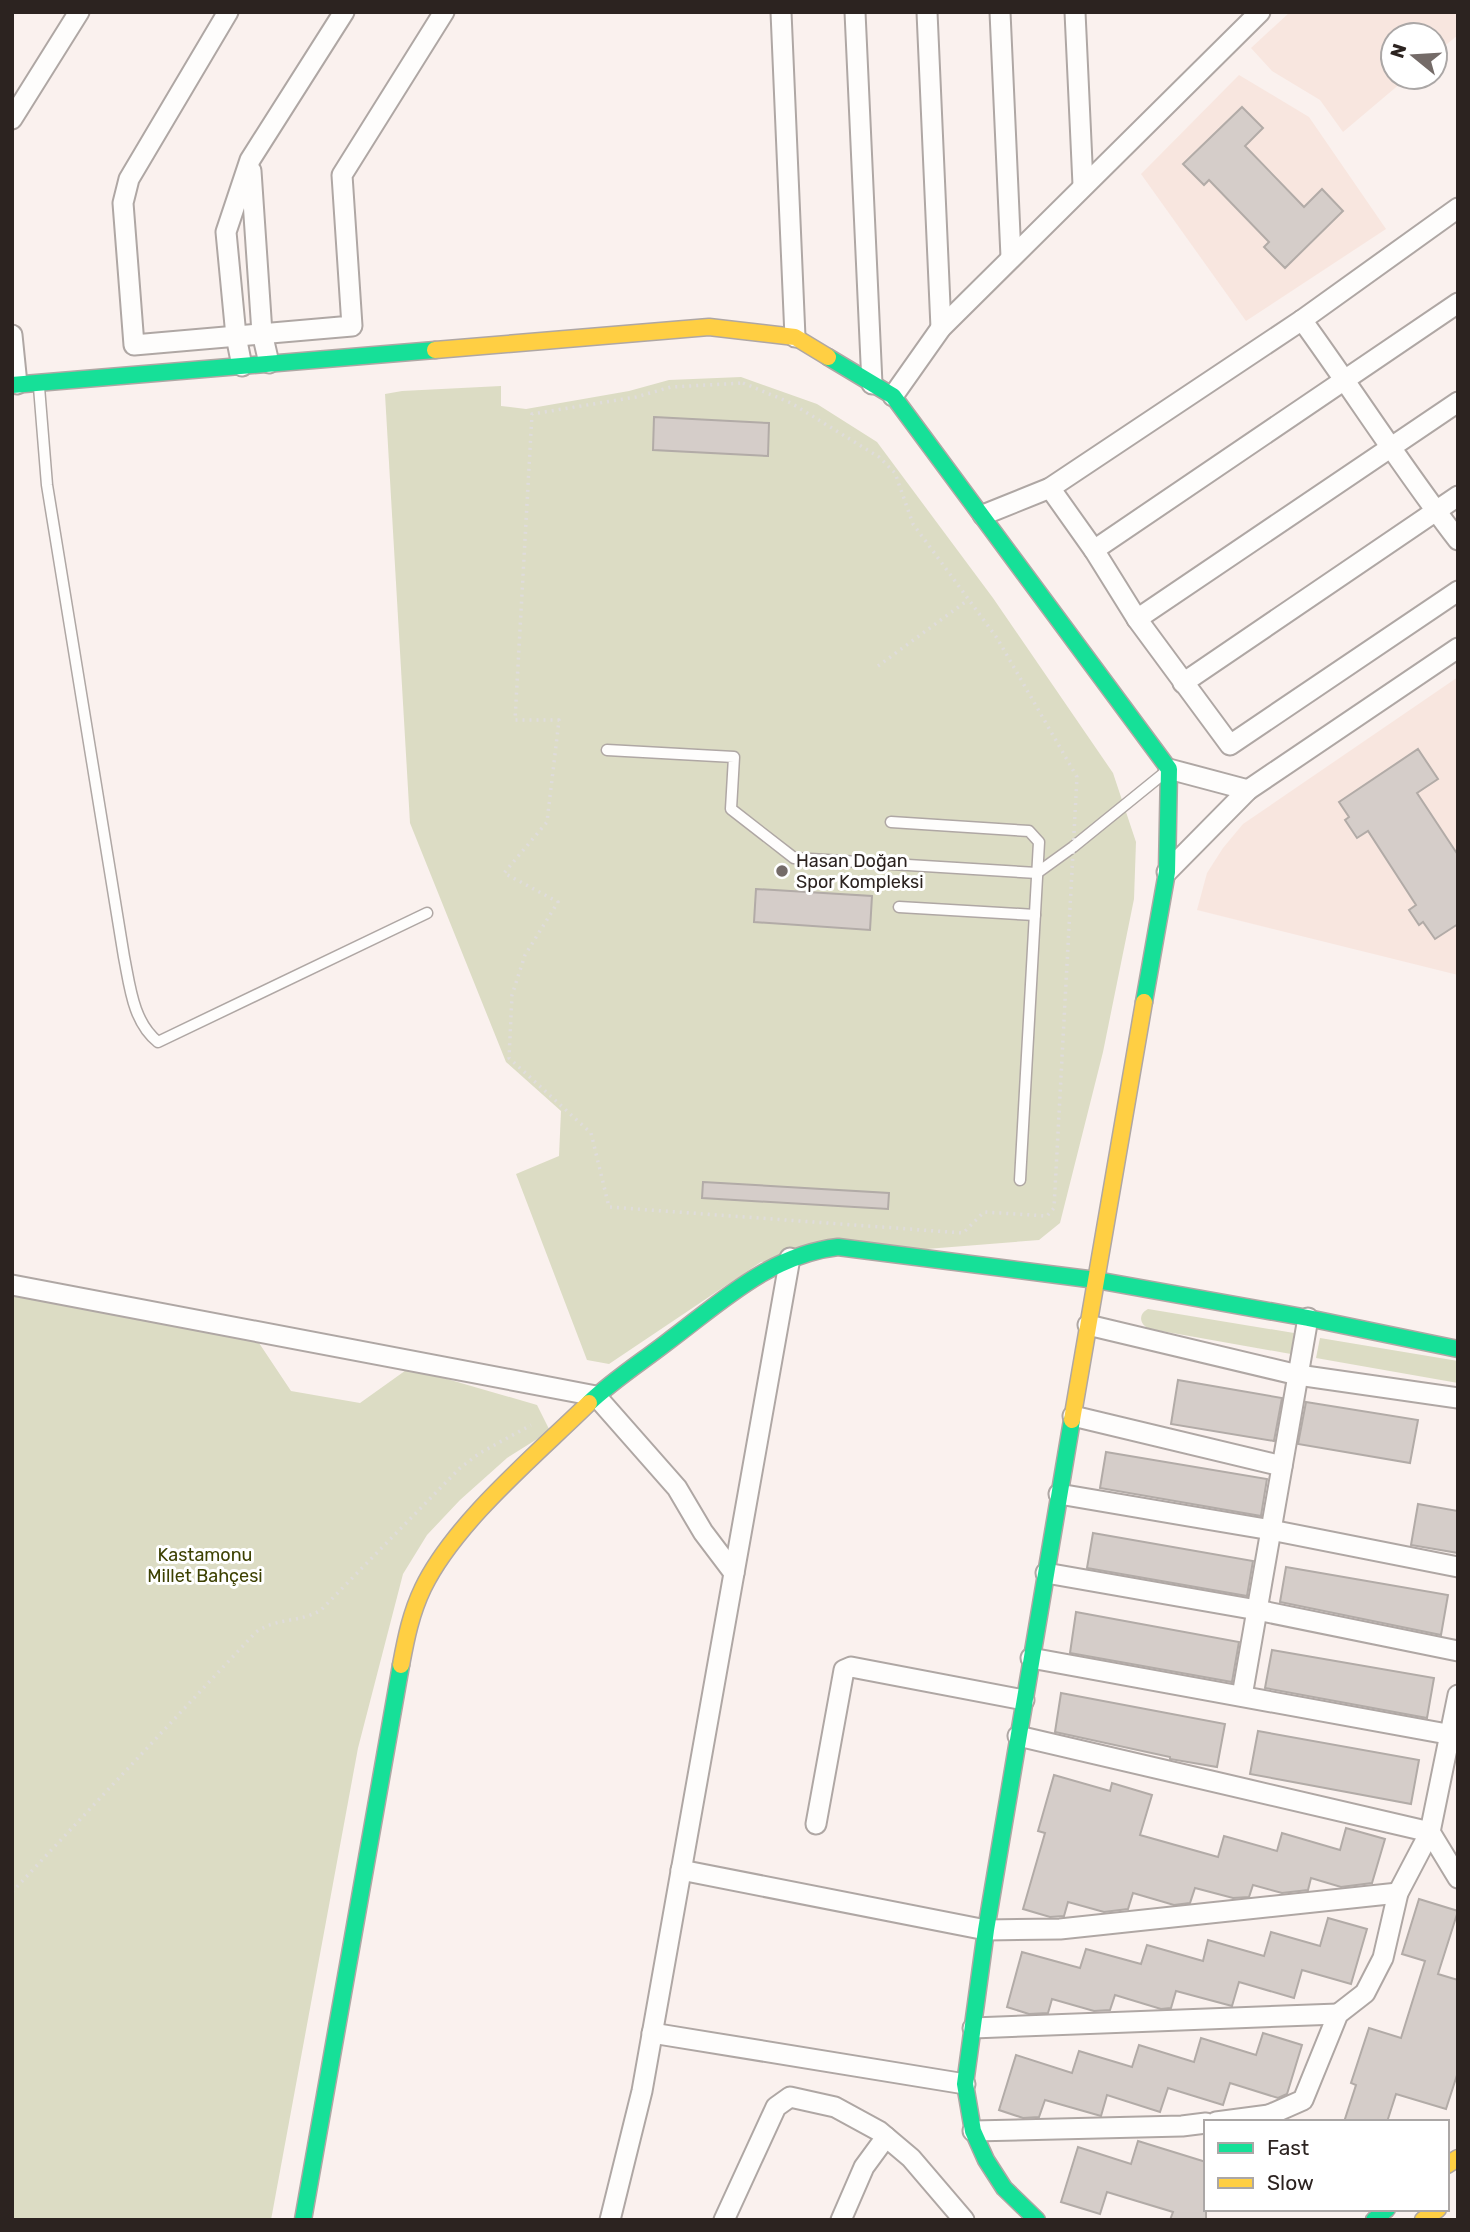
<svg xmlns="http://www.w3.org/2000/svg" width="1470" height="2232" viewBox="0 0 1470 2232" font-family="Rubik,sans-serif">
<rect width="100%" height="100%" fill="#faf1ee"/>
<g fill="#f8e6df">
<polygon points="1290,12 1458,12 1458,35 1435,54 1435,35 1393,35 1393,77 1408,77 1343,132 1320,100 1272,71 1251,48"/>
<polygon points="1239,75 1309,117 1386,229 1246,321 1141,174"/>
<polygon points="1458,677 1458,975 1197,910 1207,873 1223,848 1243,824"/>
</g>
<g fill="#dcdcc4">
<polygon points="741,377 817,404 877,442 993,598 1113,773 1136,842 1134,899 1103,1052 1060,1223 1039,1240 761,1262 609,1364 587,1360 516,1174 559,1156 561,1111 506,1062 410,823 385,394 402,391 501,386 501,406 526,409 629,391 669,380"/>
<polygon points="12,1294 253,1334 291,1391 360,1403 409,1368 537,1405 550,1431 507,1458 460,1500 427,1535 403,1574 358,1748 271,2220 12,2220"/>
<path d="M1148 1309 1294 1333 1291 1354 1150 1329C1139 1325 1138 1314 1148 1309Z"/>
<polygon points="1320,1338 1458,1361 1458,1383 1316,1358"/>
</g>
<g fill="#d5cdc9" stroke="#b2aba7" stroke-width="2">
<polygon points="1242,107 1263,128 1245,146 1304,207 1322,189 1343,211 1285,268 1264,247 1269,242 1209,180 1204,185 1183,164"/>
<polygon points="654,417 769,423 768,456 653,450"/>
<polygon points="1418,749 1438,779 1417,793 1458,855 1458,924 1435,939 1423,922 1419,925 1409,910 1416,905 1368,831 1357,838 1345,820 1349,817 1339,802"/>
<polygon points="756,889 872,896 870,930 754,922"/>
<polygon points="703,1182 889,1193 888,1209 702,1198"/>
<polygon points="1178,1380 1282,1398 1274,1441 1171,1424"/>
<polygon points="1306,1402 1418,1420 1410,1463 1298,1444"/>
<polygon points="1106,1452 1267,1479 1261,1516 1100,1488"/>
<polygon points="1418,1504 1458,1511 1458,1553 1411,1545"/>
<polygon points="1093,1533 1253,1561 1247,1596 1087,1568"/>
<polygon points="1286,1567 1448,1595 1441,1635 1280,1602"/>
<polygon points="1076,1612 1239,1642 1232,1682 1070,1653"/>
<polygon points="1272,1650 1434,1678 1427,1718 1265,1688"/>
<polygon points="1061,1693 1225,1724 1217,1767 1170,1759 1170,1757 1055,1732"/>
<polygon points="1258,1731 1419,1760 1411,1804 1250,1774"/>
<polygon points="1054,1775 1110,1791 1112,1783 1152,1795 1140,1835 1218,1857 1224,1836 1277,1851 1282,1833 1340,1850 1346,1828 1385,1839 1372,1883 1341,1887 1311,1878 1308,1890 1282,1893 1253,1885 1249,1897 1233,1898 1195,1888 1190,1903 1174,1905 1133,1893 1128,1909 1104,1912 1068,1902 1064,1916 1050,1917 1023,1909 1045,1833 1038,1831"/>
<polygon points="1419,1899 1458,1911 1438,1974 1458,1980 1458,2072 1446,2109 1396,2094 1387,2122 1344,2122 1356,2085 1351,2083 1369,2028 1401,2038 1425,1961 1402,1954"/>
<polygon points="1328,1918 1367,1929 1351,1984 1302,1970 1294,1998 1239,1982 1232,2006 1176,1991 1171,2008 1161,2009 1115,1995 1110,2010 1094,2011 1052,1999 1048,2013 1029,2014 1007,2007 1022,1952 1080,1968 1086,1949 1141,1964 1147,1945 1203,1961 1208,1940 1264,1956 1271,1932 1320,1946"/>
<polygon points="1263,2033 1302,2045 1287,2094 1278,2098 1230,2083 1223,2105 1168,2088 1160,2112 1107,2095 1101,2116 1045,2100 1039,2117 1023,2118 999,2110 1016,2055 1072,2073 1079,2051 1132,2067 1139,2045 1194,2062 1201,2038 1256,2055"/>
<polygon points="1138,2141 1206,2162 1206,2220 1170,2220 1173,2212 1107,2192 1100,2214 1061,2202 1078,2147 1131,2164"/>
</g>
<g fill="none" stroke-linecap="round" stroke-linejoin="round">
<g stroke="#afa7a4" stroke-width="13">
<g id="lane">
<path d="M39 387 47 485 124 957C130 987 133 1022 158 1042L427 913"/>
<polyline points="607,750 734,757 731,809 794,858 1037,873 1073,847 1163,774"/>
<polyline points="891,822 1029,831 1039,842 1020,1180"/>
<polyline points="899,907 1035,915"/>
</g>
</g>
<g stroke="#afa7a4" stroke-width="23">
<g id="street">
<polyline points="228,12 129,179 123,203 134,345 352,326 342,175 444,12"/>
<polyline points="781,12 795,337"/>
<polyline points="855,12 872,384"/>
<polyline points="927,12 941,328"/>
<polyline points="1000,12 1011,257"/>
<polyline points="1075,12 1083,185"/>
<polyline points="12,119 79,12"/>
<polyline points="251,171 262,333 269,363"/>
<path d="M1302 320C1355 393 1403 469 1458 540"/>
<polyline points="12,335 17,384"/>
<polyline points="242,366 236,336 226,232 250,160 344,12"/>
<polyline points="893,396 941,328 1260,12"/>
<polyline points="1050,488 1094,550 1137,619 1230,745 1458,591"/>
<polyline points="983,515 1050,488 1302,320 1458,208"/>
<polyline points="1094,550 1458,303"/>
<polyline points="1137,619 1458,402"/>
<polyline points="1183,683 1458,496"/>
<polyline points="1169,769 1248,790"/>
<polyline points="1167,872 1248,790 1458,648"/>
<polyline points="12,1285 596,1396 677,1488 703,1532 734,1573"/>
<polyline points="1088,1325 1298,1375 1458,1398"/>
<polyline points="1073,1416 1282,1466"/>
<polyline points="1059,1494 1271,1530 1458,1567"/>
<polyline points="1046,1573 1257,1610 1458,1651"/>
<polyline points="1031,1658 1458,1736"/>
<polyline points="1242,1696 1308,1318"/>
<polyline points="1018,1736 1430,1832 1458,1878"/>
<polyline points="816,1824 844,1670 851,1667 1024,1700"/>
<polyline points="681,1870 986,1930 1060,1929 1398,1893"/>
<polyline points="973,2028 1338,2014"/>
<polyline points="652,2033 965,2084"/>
<polyline points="1216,2122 1269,2115"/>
<polyline points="1267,2122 1269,2115 1303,2100 1338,2014 1365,1993 1383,1958 1398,1893 1430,1832 1458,1695"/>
<polyline points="973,2131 1182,2126 1206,2123"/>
<polyline points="610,2220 642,2091 790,1258"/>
<polyline points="724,2220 776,2107 790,2097 835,2107 879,2131 911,2158 964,2220"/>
<polyline points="841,2220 864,2167 886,2137"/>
</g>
</g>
<g stroke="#afa7a4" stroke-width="19">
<g id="fast">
<polyline points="828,357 893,396 1169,769 1167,872 1144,1002"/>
<polyline points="12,385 435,350"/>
<path d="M589 1403C612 1381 640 1363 666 1343 720 1303 769 1255 838 1247L1096 1280 1308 1318 1458 1349"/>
<polyline points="303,2220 401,1665"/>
<polyline points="1037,2220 1004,2188 986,2160 973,2131 965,2084 986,1930 1072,1420"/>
<polyline points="1374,2220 1387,2209"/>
</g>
</g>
<g stroke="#afa7a4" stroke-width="19">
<g id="slow">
<polyline points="435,350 709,327 795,337 828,357"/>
<polyline points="1072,1420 1144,1002"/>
<path d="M401 1665C406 1638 411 1613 423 1588 455 1522 536 1455 589 1403"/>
<polyline points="1447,2165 1458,2158"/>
<polyline points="1423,2220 1438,2209"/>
</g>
</g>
<g stroke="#dfdcdb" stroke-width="3.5" stroke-dasharray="2 5" stroke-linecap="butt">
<polygon points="743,383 791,403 879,457 895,473 913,524 997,638 1077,777 1054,1208 1047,1216 984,1212 963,1233 609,1207 591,1133 509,1058 512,995 525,955 558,902 504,873 547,822 559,720 515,720 532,414 636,397 671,387"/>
<polyline points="878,666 968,600"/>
<path d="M12 1892 256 1632C278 1617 300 1623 321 1610L460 1468 480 1453 531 1425"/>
</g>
<use href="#lane" stroke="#fefdfc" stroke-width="10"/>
<use href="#street" stroke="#fefdfc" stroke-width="19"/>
<use href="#fast" stroke="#16e098" stroke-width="16"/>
<use href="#slow" stroke="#ffcf43" stroke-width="16"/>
</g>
<circle fill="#746b68" stroke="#fff" stroke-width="2.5" cx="782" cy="871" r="7"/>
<g text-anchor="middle" stroke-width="6" stroke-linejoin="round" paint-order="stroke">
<g font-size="18" fill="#2c2320" stroke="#fff" text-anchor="start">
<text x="796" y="867">Hasan Doğan<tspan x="796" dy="21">Spor Kompleksi</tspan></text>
</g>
<g font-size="18" fill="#3d4102" stroke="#fff">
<text x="205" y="1561">Kastamonu<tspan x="205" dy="21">Millet Bahçesi</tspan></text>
</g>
</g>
<rect width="1470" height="2232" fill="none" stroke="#2c2320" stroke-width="28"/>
<rect x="1204" y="2120" width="245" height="91" fill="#ffffff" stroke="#aba7a6" stroke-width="2"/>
<rect x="1218" y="2143" width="35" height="10" fill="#16e098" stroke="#aba7a6" stroke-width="2"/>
<text x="1267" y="2155" font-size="21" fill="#2c2320">Fast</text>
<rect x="1218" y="2178" width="35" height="10" fill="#ffcf43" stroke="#aba7a6" stroke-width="2"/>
<text x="1267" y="2190" font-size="21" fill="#2c2320">Slow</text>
<g transform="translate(1414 56) rotate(288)"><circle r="33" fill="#ffffff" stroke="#aba7a6" stroke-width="2"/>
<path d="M0-5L12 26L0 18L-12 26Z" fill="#746b68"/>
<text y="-10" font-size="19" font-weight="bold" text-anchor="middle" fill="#2c2320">N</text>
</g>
</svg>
